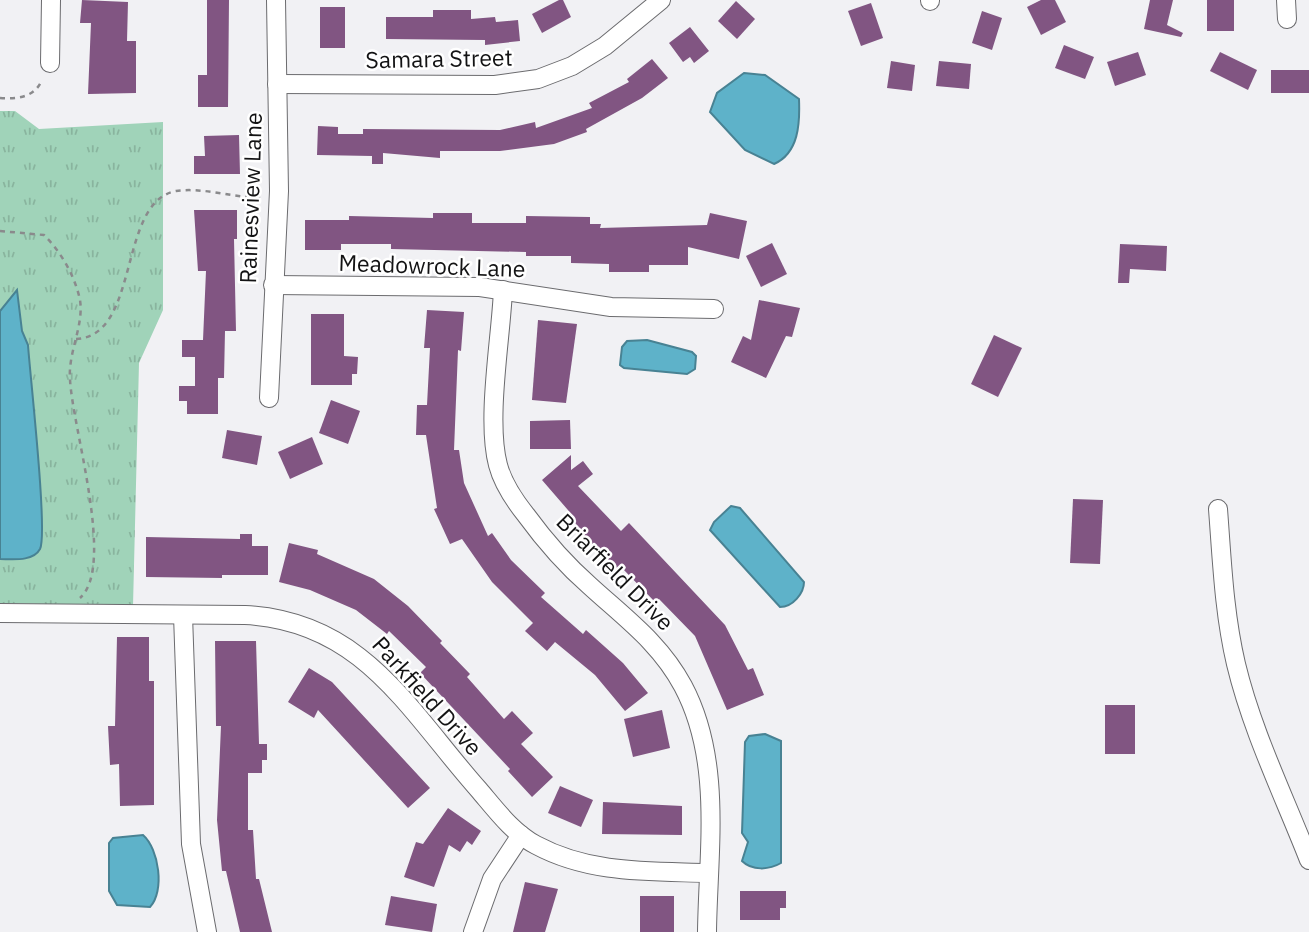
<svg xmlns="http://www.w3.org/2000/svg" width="1309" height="932" viewBox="0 0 1309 932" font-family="'IBM Plex Sans',sans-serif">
<defs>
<pattern id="park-tufts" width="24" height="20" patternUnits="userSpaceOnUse" patternTransform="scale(1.75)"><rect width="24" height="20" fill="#a0d3b9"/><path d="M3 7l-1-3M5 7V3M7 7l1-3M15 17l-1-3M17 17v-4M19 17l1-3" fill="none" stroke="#89b49e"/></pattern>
</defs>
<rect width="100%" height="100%" fill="#f1f1f4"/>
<polygon fill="url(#park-tufts)" points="0,111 15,111 39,129 163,122 163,310 139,363 133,606 0,603"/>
<g fill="#5eb2c9" stroke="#488293" stroke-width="2">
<path d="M744 73 765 75 799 99C800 123 799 153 774 164L745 150 710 112 717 93Z"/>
<path d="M17 290 22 331 28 345C30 375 48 533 40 549 33 562 12 559 0 559V311Z"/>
<polygon points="647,340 692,352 696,356 695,369 687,374 624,368 620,365 622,347 627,341"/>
<path d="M731 506 740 508 804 582C804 593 793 607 780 607L710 530 714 522Z"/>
<path d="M765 734 781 741V863C769 870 752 871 742 861L748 842 742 833 745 742 749 736Z"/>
<path d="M143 835C159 849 165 891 150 907L117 905 109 891V843L113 838Z"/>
</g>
<g fill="#815582">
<polygon points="82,0 128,2 127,41 136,41 136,93 88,94 91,23 80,23"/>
<polygon points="207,0 229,0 228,107 198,107 198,75 207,75"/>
<polygon points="559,0 563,0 571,17 542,33 532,14"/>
<polygon points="1041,0 1055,0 1066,22 1041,35 1027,7"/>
<polygon points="1150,0 1173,0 1167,25 1183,33 1181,37 1144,29"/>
<rect x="1207" y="0" width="27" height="31"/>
<polygon points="736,1 755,19 737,39 718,21"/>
<polygon points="871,3 883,38 861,46 848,11"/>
<rect x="320" y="7" width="25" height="41"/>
<polygon points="433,10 471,10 471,19 495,17 496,22 518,20 520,41 485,45 485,40 386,39 386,17 433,17"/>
<polygon points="982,11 1002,18 992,50 972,43"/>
<polygon points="690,27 709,51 694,63 690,57 683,62 669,43"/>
<polygon points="1064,45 1094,57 1085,79 1055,68"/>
<polygon points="1138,52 1146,75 1115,86 1107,62"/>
<polygon points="1220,52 1257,70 1248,90 1210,71"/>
<polygon points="652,59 668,78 642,98 586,129 587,132 554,144 500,151 440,151 440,158 383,153 383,164 372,164 372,156 317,155 318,126 338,127 338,134 363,134 363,129 500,130 535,122 536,128 592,108 589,103 629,82 627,79"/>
<polygon points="891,61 915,65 912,91 887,88"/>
<polygon points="939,61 971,64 969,89 936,86"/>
<rect x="1271" y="70" width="38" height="23"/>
<polygon points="239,135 240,174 194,174 194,156 205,156 204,136"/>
<polygon points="194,210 237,210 237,239 234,239 236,331 225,331 224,378 218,378 218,414 187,414 187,401 179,401 179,386 195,386 195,357 182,357 182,340 203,340 206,271 198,271"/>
<polygon points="433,213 472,213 472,223 526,223 526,216 590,217 590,224 601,224 600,228 707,225 710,213 747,221 739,259 688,247 688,265 649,265 649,272 609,272 609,264 571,263 571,256 526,256 526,252 391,249 391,244 341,244 341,250 305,250 305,220 349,220 349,216 433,218"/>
<polygon points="772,243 787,274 761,287 746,256"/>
<polygon points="1120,244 1167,246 1166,271 1130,269 1129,283 1118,283"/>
<polygon points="759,300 800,308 792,337 786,336 766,378 731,362 743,336 751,340"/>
<polygon points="427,310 464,312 461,351 458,350 454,450 459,450 464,483 488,536 492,533 511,560 545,593 541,597 583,634 586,630 623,663 648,693 625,711 595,675 555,642 547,651 525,631 533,623 492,582 462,539 450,544 434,509 437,508 426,435 416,435 417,405 427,405 430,348 424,348"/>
<polygon points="311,314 344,314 344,356 358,357 357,374 352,374 352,385 311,385"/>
<polygon points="538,320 577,324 566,403 532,400"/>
<polygon points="994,335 1022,348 998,397 971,384"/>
<polygon points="331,400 360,411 348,444 319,433"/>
<polygon points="570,420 571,449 530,449 530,421"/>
<polygon points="227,430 262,436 257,465 222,458"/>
<polygon points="312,437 323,464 290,479 278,452"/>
<polygon points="571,455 571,470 583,461 593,474 578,486 621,531 629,523 725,625 748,670 753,668 764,695 727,710 695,636 659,599 656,603 623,569 621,572 568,522 574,517 542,480"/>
<polygon points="1073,499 1103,500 1100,564 1070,563"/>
<polygon points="240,534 252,534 252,546 268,546 268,575 222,575 222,578 146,577 146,537 240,539"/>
<polygon points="289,543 318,550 317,554 374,579 408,606 442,641 440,643 470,674 467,677 504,719 512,711 533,733 521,744 553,777 532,797 508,771 510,769 420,673 426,667 389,631 387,634 356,610 310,590 279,582"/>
<polygon points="117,637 149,637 149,681 154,681 154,805 120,806 119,764 110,765 108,726 115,726"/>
<polygon points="215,641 256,641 259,744 267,744 267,760 262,760 262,773 248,773 248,830 253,830 256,879 259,879 272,932 240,932 226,871 222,871 217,820 221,726 216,726"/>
<polygon points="309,668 332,682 430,788 408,808 318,710 314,718 288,702"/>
<rect x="1105" y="705" width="30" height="49"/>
<polygon points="662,710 670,748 633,757 624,719"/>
<polygon points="560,786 593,800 581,827 548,813"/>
<polygon points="603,802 682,806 682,835 602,834"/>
<polygon points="448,808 481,831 472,845 467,841 460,852 449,845 434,887 404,877 416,842 423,844"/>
<polygon points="525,882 558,889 545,932 513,932"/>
<polygon points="740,891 786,891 786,908 780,908 780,920 740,920"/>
<polygon points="391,896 437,904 432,932 385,925"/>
<rect x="640" y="896" width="34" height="36"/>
</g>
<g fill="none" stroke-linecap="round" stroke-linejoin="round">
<g stroke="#6b6b6e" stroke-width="20">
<g id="minor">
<polyline points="930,0 930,1"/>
<polyline points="1286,0 1287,19"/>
<polyline points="50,63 51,0"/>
<polyline points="277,84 495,85 538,79 572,66 605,46 661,0"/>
<polyline points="273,285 480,287 611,307 714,309"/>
<path d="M503 290C501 338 486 420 498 465 503 484 514 500 526 515 545 541 566 565 590 586 625 618 660 643 683 686 723 761 708 851 707 932"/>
<polyline points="269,398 279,191 276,0"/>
<path d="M1218 509C1222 561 1224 613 1236 664 1252 731 1284 796 1309 860"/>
<path d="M0 613 245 615C363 621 408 710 479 790 496 810 513 833 536 845 590 874 648 871 708 873"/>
<polyline points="183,615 191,844 207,932"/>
<polyline points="473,932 492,879 521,835"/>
</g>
</g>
<g stroke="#8a8a8c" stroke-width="2.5" stroke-dasharray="5 5" stroke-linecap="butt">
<path d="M0 98C16 99 33 98 41 82"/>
<path d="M0 231 44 235C61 252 75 276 80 300 84 326 68 352 70 379 72 427 116 566 80 598"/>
<path d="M76 339C141 336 117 202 176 191 204 187 235 198 263 198"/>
</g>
<use href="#minor" stroke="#fff" stroke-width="18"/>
</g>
<g text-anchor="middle" stroke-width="5" stroke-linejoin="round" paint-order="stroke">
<g font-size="23" fill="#131314" stroke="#fff">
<text transform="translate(439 59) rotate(-1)" y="8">Samara Street</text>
<text transform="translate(251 198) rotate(-88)" y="8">Rainesview Lane</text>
<text transform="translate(432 266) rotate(2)" y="8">Meadowrock Lane</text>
<text transform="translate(615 572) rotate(45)" y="8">Briarfield Drive</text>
<text transform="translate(427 696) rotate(48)" y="8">Parkfield Drive</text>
</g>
</g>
</svg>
